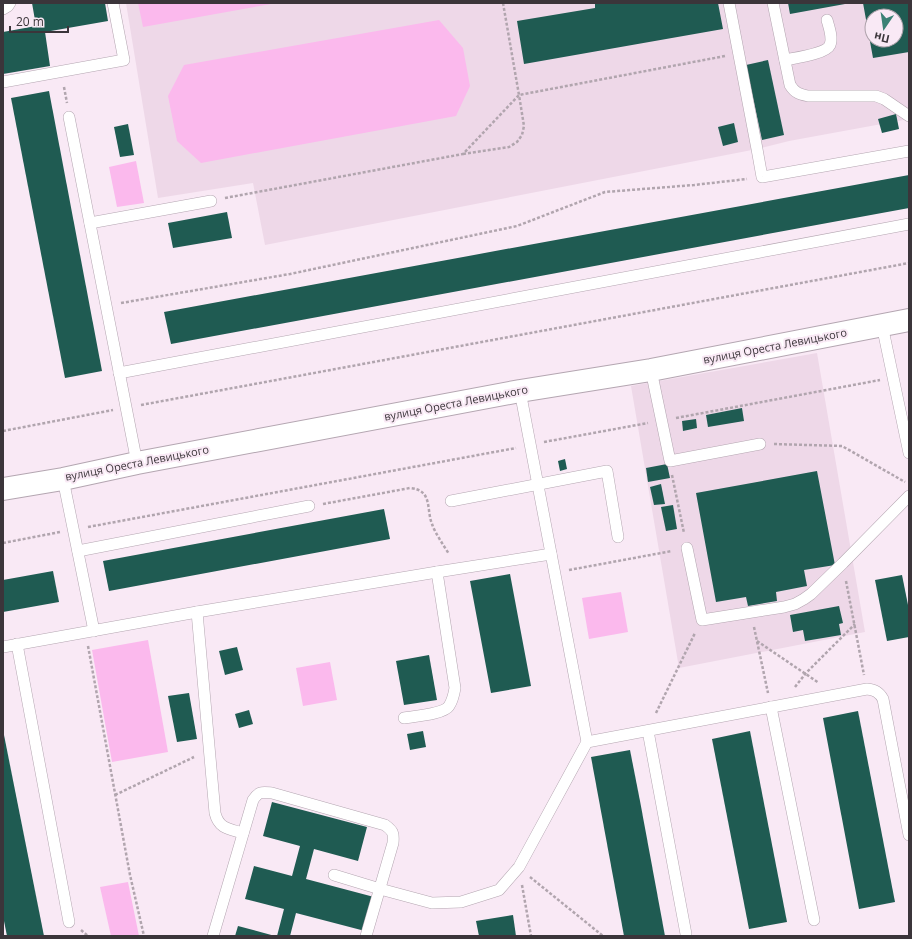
<svg xmlns="http://www.w3.org/2000/svg" width="912" height="939" viewBox="0 0 912 939" font-family="'Open Sans',sans-serif">
<rect width="100%" height="100%" fill="#f9e9f5"/>
<g fill="#eed8e8" fill-rule="evenodd">
<path d="M126 3H909V119L789 141 757 149 265 245 253 183 158 198ZM872 16H896V40H872Z"/>
<polygon points="817,353 865,632 679,668 631,386"/>
</g>
<g fill="#fbb9ed">
<polygon points="138,3 277,3 143,27"/>
<polygon points="439,20 463,48 470,86 456,116 201,163 177,141 168,96 184,65"/>
<polygon points="136,161 144,203 117,207 109,167"/>
<polygon points="621,592 628,632 589,639 582,598"/>
<polygon points="148,640 168,752 112,762 92,650"/>
<polygon points="330,662 337,700 303,706 296,668"/>
<polygon points="128,882 139,936 111,936 100,887"/>
</g>
<g fill="#1f5b52" fill-rule="evenodd">
<polygon points="32,3 105,3 108,21 45,32 50,66 3,74 3,32 36,26"/>
<polygon points="595,3 718,3 723,29 524,64 517,21 595,8"/>
<polygon points="788,3 845,3 845,4 790,14"/>
<path d="M863 3H909V52L873 58ZM872 16H896V40H872Z"/>
<polygon points="768,60 784,135 762,140 746,65"/>
<polygon points="49,91 102,371 65,378 11,98"/>
<polygon points="896,114 899,129 882,133 878,119"/>
<polygon points="734,123 738,142 723,146 718,127"/>
<polygon points="128,124 134,155 120,157 114,127"/>
<polygon points="909,175 909,208 171,344 164,312"/>
<polygon points="227,212 232,238 173,248 168,223"/>
<polygon points="742,408 744,421 708,427 706,415"/>
<polygon points="696,419 697,428 683,431 682,421"/>
<polygon points="565,459 567,469 560,471 558,461"/>
<polygon points="667,464 670,478 648,482 646,468"/>
<polygon points="817,471 835,565 804,570 807,586 776,592 777,601 748,606 746,597 716,602 696,493"/>
<polygon points="661,484 665,504 654,505 650,487"/>
<polygon points="673,505 677,529 666,531 661,507"/>
<polygon points="384,509 390,539 109,591 103,561"/>
<polygon points="53,571 59,602 3,612 3,580"/>
<polygon points="510,574 531,686 491,693 470,581"/>
<polygon points="902,575 909,610 909,637 887,641 875,580"/>
<polygon points="839,606 843,623 839,624 841,635 805,641 803,630 793,632 790,615"/>
<polygon points="237,647 243,670 225,675 219,651"/>
<polygon points="429,655 437,700 404,705 396,661"/>
<polygon points="189,693 197,739 177,742 168,696"/>
<polygon points="249,710 253,724 239,728 235,714"/>
<polygon points="858,711 895,902 859,909 823,718"/>
<polygon points="423,731 426,747 410,750 407,734"/>
<polygon points="750,731 787,922 749,929 712,739"/>
<polygon points="3,735 4,735 44,936 7,936 3,916"/>
<polygon points="630,750 640,801 665,936 624,936 591,757"/>
<polygon points="272,802 367,827 358,861 314,849 306,879 374,897 365,931 296,913 290,936 277,936 284,909 245,899 254,866 292,876 300,846 263,836"/>
<polygon points="513,915 516,936 479,936 476,921"/>
<polygon points="238,926 275,936 235,936"/>
</g>
<g fill="none" stroke-linecap="round" stroke-linejoin="round">
<g stroke="#b4a6b1" stroke-width="12">
<g id="service">
<polyline points="729,3 757,149 762,177 909,151"/>
<path d="M773 3 790 85C795 93 799 94 808 96H876L884 99 909 116"/>
<polyline points="3,9 8,6 10,3"/>
<path d="M785 60C794 58 826 54 830 45 833 38 829 27 827 20"/>
<polyline points="3,82 124,60 113,3"/>
<polyline points="69,117 137,463"/>
<polyline points="90,223 211,201"/>
<polyline points="882,325 909,453"/>
<polyline points="651,370 670,461 760,444"/>
<polyline points="119,373 909,224"/>
<polyline points="63,479 94,631"/>
<polyline points="451,501 607,471 618,537"/>
<polyline points="687,548 702,620 784,607 795,604 804,599 811,594 843,563 909,496"/>
<polyline points="78,551 309,506"/>
<path d="M197 612 215 813C219 829 229 829 243 833"/>
<polyline points="17,644 69,922"/>
<polyline points="3,647 197,612 437,572 551,554"/>
<polyline points="771,707 814,920"/>
<path d="M404 718C415 716 444 714 449 706 453 700 454 694 455 688L437 572"/>
<polyline points="648,731 686,934"/>
<path d="M587 742 867 689C875 690 879 692 883 699L909 835"/>
<polyline points="334,875 380,889 432,903 461,902 499,890 519,867 587,742 520,391"/>
<path d="M213 936 253 800C259 791 262 792 272 793L385 825C393 831 394 833 393 843L366 936"/>
</g>
</g>
<g stroke="#b4a6b1" stroke-width="24">
<polyline id="minor" points="3,489 63,479 137,463 520,391 651,370 909,320"/>
</g>
<g stroke="#b1a5ae" stroke-width="2.5" stroke-dasharray="3 2" stroke-linecap="butt">
<polyline points="503,3 519,95 725,56"/>
<polyline points="64,87 67,103"/>
<polyline points="463,154 509,147 517,142 522,135 524,126 519,95"/>
<polyline points="225,198 463,154 519,95"/>
<polyline points="121,303 290,274 517,226 605,192 694,185 747,179"/>
<polyline points="141,405 909,263"/>
<polyline points="676,418 880,380"/>
<polyline points="3,431 113,410"/>
<polyline points="544,442 648,423"/>
<polyline points="774,444 842,446 905,482"/>
<polyline points="672,475 684,533"/>
<path d="M323 504 410 488C433 490 426 509 432 524 435 533 444 546 449 554"/>
<polyline points="88,527 516,448"/>
<polyline points="3,543 60,532"/>
<polyline points="569,570 672,551"/>
<polyline points="846,581 864,675"/>
<polyline points="754,627 768,693"/>
<polyline points="757,641 819,683"/>
<polyline points="88,646 130,875 144,936"/>
<polyline points="795,687 806,673 855,624"/>
<polyline points="656,713 695,633"/>
<polyline points="115,795 194,757"/>
<polyline points="530,877 603,936"/>
<polyline points="522,885 531,936"/>
<polyline points="81,930 88,936"/>
</g>
<use href="#service" stroke="#fff" stroke-width="11"/>
<use href="#minor" stroke="#fff" stroke-width="22"/>
</g>
<g text-anchor="middle" stroke-width="4" stroke-linejoin="round" paint-order="stroke">
<g font-size="11" fill="#3b353a" stroke="#f9e9f5">
<text transform="translate(775 346) rotate(-11)" y="4">вулиця Ореста Левицького</text>
<text transform="translate(456 403) rotate(-11)" y="4">вулиця Ореста Левицького</text>
<text transform="translate(137 463) rotate(-11)" y="4">вулиця Ореста Левицького</text>
</g>
</g>
<rect width="912" height="939" fill="none" stroke="#3b353a" stroke-width="8"/>
<g transform="translate(884 28) rotate(193)"><circle r="19" fill="#f9e9f5" stroke="#ada1aa"/>
<path d="M0-3L7 15L0 10L-7 15Z" fill="#3c8175"/>
<text y="-6" font-size="11" font-weight="bold" text-anchor="middle" fill="#3b353a">Пн</text>
</g>
<path d="M10 26v6h58v-6" fill="none" stroke="#3b353a" stroke-width="2"/>
<text x="16" y="26" font-size="12" fill="#3b353a" stroke="#f9e9f5" stroke-width="3" paint-order="stroke">20 m</text>
</svg>
